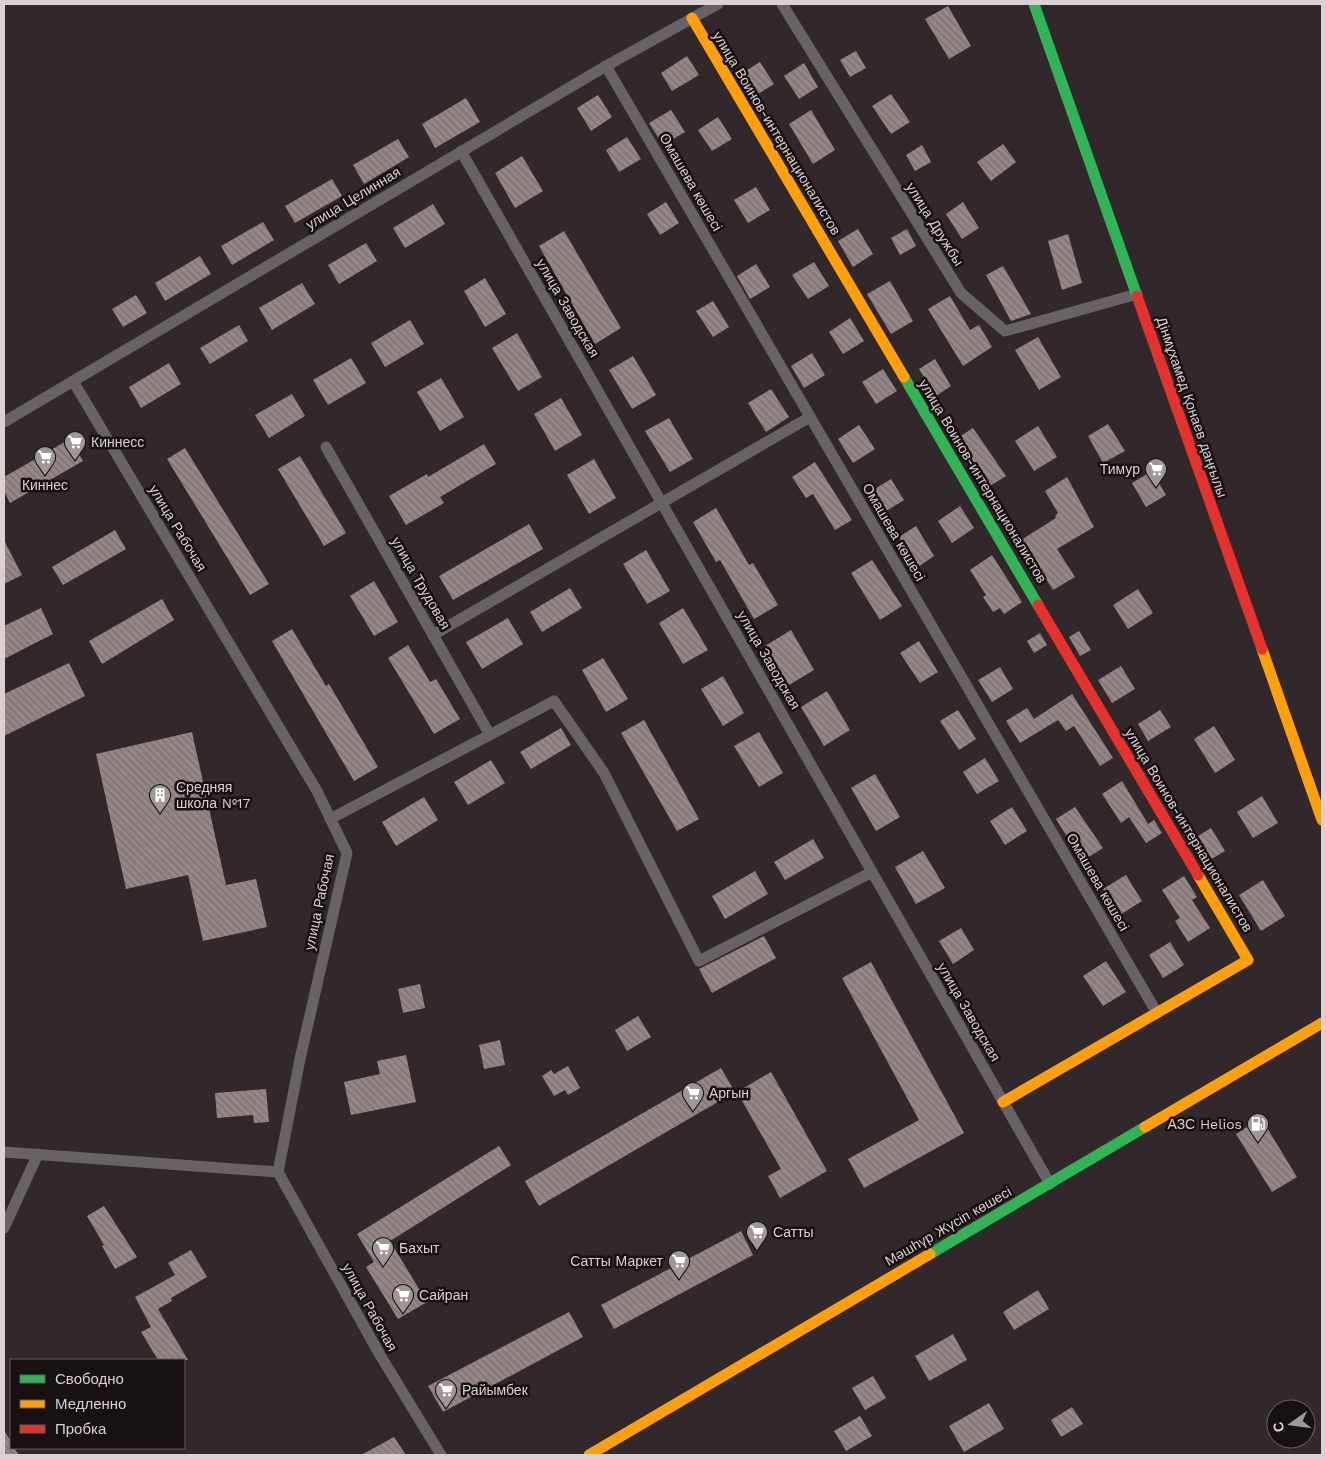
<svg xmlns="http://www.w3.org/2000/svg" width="1326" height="1459" viewBox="0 0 1326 1459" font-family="'Work Sans',sans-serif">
<defs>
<pattern id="building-back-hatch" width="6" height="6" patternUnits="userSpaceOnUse" patternTransform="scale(1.25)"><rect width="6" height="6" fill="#948785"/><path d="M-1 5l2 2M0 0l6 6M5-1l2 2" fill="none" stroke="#7b7170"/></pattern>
</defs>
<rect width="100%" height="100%" fill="#30282a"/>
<g fill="url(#building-back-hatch)">
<polygon points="948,6 971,46 949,59 925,19"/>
<polygon points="856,51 866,68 850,77 840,60"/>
<polygon points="687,56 699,75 672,91 661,73"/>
<polygon points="760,62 774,84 753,97 739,75"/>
<polygon points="804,63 818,87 799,99 784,76"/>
<polygon points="891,94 910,122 891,134 872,106"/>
<polygon points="598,95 612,117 591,131 577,108"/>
<polygon points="466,98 480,122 435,148 422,124"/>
<polygon points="671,110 685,132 663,145 649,123"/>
<polygon points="811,110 835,150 813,164 789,124"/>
<polygon points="718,117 732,139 712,151 698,130"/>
<polygon points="627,137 641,159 619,172 606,150"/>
<polygon points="398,139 409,157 364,184 353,165"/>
<polygon points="1003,144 1016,162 991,181 977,162"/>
<polygon points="922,145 931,162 915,171 906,155"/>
<polygon points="522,156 543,191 515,208 495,173"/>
<polygon points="332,179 342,196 295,223 285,206"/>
<polygon points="756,187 770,210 748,223 734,200"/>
<polygon points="666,202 679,223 660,235 647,214"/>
<polygon points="963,202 979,228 962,239 946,214"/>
<polygon points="433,204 445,224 405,248 393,228"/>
<polygon points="263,222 274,240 232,265 221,246"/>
<polygon points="858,229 873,254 853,267 838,241"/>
<polygon points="907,229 916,246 900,255 891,238"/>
<polygon points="564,231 621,328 595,344 539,246"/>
<polygon points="1068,234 1082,283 1062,290 1048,241"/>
<polygon points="366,243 377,261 339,284 328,265"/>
<polygon points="200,256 211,274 165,301 155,283"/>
<polygon points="814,262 829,286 808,299 792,275"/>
<polygon points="756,264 770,287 750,299 737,276"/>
<polygon points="1003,266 1031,314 1011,321 986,275"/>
<polygon points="485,278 506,314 485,327 464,291"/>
<polygon points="890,281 913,321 891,334 867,294"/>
<polygon points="302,283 315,304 272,330 259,308"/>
<polygon points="136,295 147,313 123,327 112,309"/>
<polygon points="950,296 970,330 979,325 992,347 963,366 928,309"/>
<polygon points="713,301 729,327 713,337 696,311"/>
<polygon points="850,318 864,341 843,354 829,332"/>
<polygon points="410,320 424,344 385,367 371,343"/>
<polygon points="239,325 248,341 210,364 200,348"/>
<polygon points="517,333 542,377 518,391 492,348"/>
<polygon points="1038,337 1061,377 1039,390 1015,350"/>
<polygon points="812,353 825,375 804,388 791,366"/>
<polygon points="633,356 656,395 632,409 609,370"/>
<polygon points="351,358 366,383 328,405 313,380"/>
<polygon points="935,359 951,386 936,396 919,369"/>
<polygon points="169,363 181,384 141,408 129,387"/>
<polygon points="883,369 897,391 876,404 862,382"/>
<polygon points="441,378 464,417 440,431 417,392"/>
<polygon points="771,389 789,417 766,432 748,403"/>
<polygon points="292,394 305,416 269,438 255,415"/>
<polygon points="561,398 582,435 555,451 534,414"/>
<polygon points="669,418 693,459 670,472 645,431"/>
<polygon points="1108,424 1125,451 1103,463 1088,436"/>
<polygon points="859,425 875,449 853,463 838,439"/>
<polygon points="1038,426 1057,457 1034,471 1015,441"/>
<polygon points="973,428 1006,476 985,489 953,441"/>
<polygon points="70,439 83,461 10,503 4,491 4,477"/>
<polygon points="484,444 496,464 440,497 444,503 406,525 389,496 427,474 428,477"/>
<polygon points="185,448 269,584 250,595 167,459"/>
<polygon points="300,456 346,533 324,546 278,469"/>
<polygon points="594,459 616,498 589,514 567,475"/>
<polygon points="815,462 852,520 835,530 813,494 806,498 792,477"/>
<polygon points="1152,471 1166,495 1146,507 1132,483"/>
<polygon points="1067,477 1094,527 1057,549 1075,577 1053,590 1021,540 1056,518 1055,516 1058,513 1045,491"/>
<polygon points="891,479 904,500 883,513 870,492"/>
<polygon points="960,506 974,528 952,543 938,521"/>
<polygon points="716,508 749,565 753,563 778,605 754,619 720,560 716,562 693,522"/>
<polygon points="529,524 543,549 453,600 439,576"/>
<polygon points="916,526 934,556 918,567 899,537"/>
<polygon points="115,530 126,549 63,585 52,567"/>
<polygon points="4,540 22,575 4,584"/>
<polygon points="646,550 670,591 647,604 623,564"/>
<polygon points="992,555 1022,602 1004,614 1000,608 993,612 983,597 986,595 970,570"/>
<polygon points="872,560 902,606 880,620 851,573"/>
<polygon points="374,581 398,622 374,636 350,596"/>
<polygon points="570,588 582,608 542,632 530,612"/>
<polygon points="1138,589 1153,613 1128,629 1113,605"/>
<polygon points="162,599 174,620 102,664 89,641"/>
<polygon points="41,608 53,634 4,659 4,626"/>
<polygon points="683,608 708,650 683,664 659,623"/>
<polygon points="508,618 523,644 482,669 466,642"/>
<polygon points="292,629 326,686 329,684 378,767 354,781 272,641"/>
<polygon points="791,630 814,670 789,685 765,646"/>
<polygon points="1079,631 1091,650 1080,656 1069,637"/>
<polygon points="1040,633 1047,645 1034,653 1027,641"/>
<polygon points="919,641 938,672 920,683 900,653"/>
<polygon points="408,645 430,682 436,679 460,719 434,734 388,658"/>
<polygon points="603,658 628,699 606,712 582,670"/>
<polygon points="69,663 85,696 4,736 4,694"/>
<polygon points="1121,666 1135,689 1112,703 1098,680"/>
<polygon points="1000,667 1013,689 992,702 978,680"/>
<polygon points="723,676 744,713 723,726 701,689"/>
<polygon points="827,691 850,730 824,746 801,707"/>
<polygon points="1072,694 1113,758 1100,766 1074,726 1066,731 1058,720 1020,743 1006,721 1027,708 1034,719"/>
<polygon points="958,710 976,739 959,750 940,721"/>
<polygon points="1160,710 1171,727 1148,741 1138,724"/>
<polygon points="644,720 699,819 677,831 621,733"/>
<polygon points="1214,726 1235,760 1215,773 1194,739"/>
<polygon points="561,728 571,745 531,769 520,752"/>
<polygon points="192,732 226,885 256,879 267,927 203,941 188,875 126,889 96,754"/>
<polygon points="759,732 783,773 759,787 734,746"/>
<polygon points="985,758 999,781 977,794 963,772"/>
<polygon points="491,760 505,783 468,805 454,782"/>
<polygon points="875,774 900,817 876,831 851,788"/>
<polygon points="1122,781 1148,824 1154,820 1162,833 1146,843 1129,817 1121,823 1102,794"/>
<polygon points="1262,796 1278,823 1253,838 1237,812"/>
<polygon points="424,797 438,820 396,846 382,822"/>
<polygon points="1012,807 1027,831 1005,845 990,821"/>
<polygon points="1075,807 1103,848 1082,861 1056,819"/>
<polygon points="1211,828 1225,851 1203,864 1190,841"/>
<polygon points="813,839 824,858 785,880 774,862"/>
<polygon points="923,851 945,888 916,904 895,867"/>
<polygon points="755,871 768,894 725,919 712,896"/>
<polygon points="1126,875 1142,901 1120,915 1103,889"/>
<polygon points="1184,876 1197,897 1192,900 1210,928 1188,942 1175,921 1180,918 1162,890"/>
<polygon points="1263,880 1285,916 1261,931 1239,895"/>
<polygon points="961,928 974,950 953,964 939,941"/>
<polygon points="764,936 776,958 712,993 699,969"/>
<polygon points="1170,942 1184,965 1163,978 1149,955"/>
<polygon points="1106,961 1126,992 1103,1006 1083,976"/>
<polygon points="871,962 964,1133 864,1188 848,1159 919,1120 842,978"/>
<polygon points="420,984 425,1008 403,1013 398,989"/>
<polygon points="638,1016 651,1037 627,1051 615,1030"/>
<polygon points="500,1040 505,1065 484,1069 479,1045"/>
<polygon points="406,1055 416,1102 351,1115 344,1082 380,1074 377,1061"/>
<polygon points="568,1066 580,1088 568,1095 565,1090 554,1096 542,1076 551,1070 554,1074"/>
<polygon points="721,1068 735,1092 539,1206 525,1181"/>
<polygon points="771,1072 827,1171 780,1198 768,1176 781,1169 737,1092"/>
<polygon points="266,1089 269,1122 254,1123 253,1115 217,1118 215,1093"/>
<polygon points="1261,1118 1297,1177 1272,1192 1236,1134"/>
<polygon points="499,1146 511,1165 390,1241 427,1302 398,1319 366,1267 374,1262 357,1234"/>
<polygon points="104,1206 137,1257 115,1269 102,1246 104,1245 87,1216"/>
<polygon points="741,1231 753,1255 614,1329 601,1305"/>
<polygon points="191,1250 207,1277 171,1298 172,1301 158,1309 188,1360 158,1360 141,1332 151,1327 135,1297 175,1275 168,1263"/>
<polygon points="1038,1290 1049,1309 1014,1330 1003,1312"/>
<polygon points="569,1312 583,1337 443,1412 428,1386"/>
<polygon points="953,1334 967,1360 929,1381 915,1356"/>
<polygon points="873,1376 886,1398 865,1410 852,1388"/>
<polygon points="989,1403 1004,1429 964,1452 949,1426"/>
<polygon points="1072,1407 1083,1424 1061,1437 1051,1420"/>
<polygon points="860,1416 872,1436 846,1451 834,1431"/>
<polygon points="4,1430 11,1442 11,1448 14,1448 19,1455 4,1455"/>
<polygon points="394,1437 406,1455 361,1455"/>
</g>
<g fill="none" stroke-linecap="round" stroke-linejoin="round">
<g stroke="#686166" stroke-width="11">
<polyline points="782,4 961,293 1005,331 1137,294"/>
<polyline points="606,66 1157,1013"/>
<polyline points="461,151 1050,1184"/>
<polyline points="73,381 317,791 347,853 300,1059 278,1172 380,1355 441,1455"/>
<polyline points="4,422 606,66 718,4"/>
<polyline points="326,447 490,735"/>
<polyline points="433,635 810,417"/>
<polyline points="330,819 554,701 604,773 699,961 872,872"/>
<polyline points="4,1152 278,1172"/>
<polyline points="4,1228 38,1154"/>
</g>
<g stroke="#30b455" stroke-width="11">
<polyline points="1034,4 1137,296"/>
<polyline points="904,377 1038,605"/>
<polyline points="930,1254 1145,1127"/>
</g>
<g stroke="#ff9f0a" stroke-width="11">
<polyline points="692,18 904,377"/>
<polyline points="1262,649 1322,820"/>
<polyline points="1003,1102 1248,960 1198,875"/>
<polyline points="1145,1127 1322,1023"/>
<polyline points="589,1455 930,1254"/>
</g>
<g stroke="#e5322d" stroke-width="11">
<polyline points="1137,296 1262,649"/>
<polyline points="1038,605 1198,875"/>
</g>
</g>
<defs>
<g id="supermarket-pin" transform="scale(1.125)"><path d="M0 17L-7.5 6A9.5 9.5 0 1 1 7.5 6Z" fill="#9f9698" stroke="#171112"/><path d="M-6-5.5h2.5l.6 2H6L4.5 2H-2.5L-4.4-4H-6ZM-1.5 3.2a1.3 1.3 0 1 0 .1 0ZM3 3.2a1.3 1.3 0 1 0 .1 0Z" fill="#fff"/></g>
<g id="building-pin" transform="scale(1.125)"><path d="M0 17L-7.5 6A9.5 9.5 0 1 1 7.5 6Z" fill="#9f9698" stroke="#171112"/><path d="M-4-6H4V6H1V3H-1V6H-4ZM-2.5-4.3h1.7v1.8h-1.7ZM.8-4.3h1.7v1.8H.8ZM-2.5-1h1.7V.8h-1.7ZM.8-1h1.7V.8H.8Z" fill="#fff"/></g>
<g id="fuel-pin" transform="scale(1.125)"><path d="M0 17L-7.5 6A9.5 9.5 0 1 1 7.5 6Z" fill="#9f9698" stroke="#171112"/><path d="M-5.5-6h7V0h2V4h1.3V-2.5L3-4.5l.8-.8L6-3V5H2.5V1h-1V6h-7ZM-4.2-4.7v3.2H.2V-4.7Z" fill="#fff"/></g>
</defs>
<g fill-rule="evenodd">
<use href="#supermarket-pin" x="75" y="442"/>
<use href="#supermarket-pin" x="45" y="457"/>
<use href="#supermarket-pin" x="1156" y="469"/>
<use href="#building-pin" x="160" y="795"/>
<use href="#supermarket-pin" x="693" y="1093"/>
<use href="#fuel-pin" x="1258" y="1124"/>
<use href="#supermarket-pin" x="757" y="1232"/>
<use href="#supermarket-pin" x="383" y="1248"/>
<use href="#supermarket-pin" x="679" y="1261"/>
<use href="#supermarket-pin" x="403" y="1295"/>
<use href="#supermarket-pin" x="446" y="1390"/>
</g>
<g text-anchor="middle" stroke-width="5" stroke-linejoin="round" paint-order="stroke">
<g font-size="14" fill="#dbd1d3" stroke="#171112">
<text transform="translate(777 133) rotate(59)" y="5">улица Воинов-интернационалистов</text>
<text transform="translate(691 182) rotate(60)" y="5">Омашева көшесі</text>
<text transform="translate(353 198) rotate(-31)" y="5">улица Целинная</text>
<text transform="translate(935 224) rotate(58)" y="5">улица Дружбы</text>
<text transform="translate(568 308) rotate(60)" y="5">улица Заводская</text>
<text transform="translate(1192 407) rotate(71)" y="5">Дінмұхамед Қонаев даңғылы</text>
<text transform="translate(983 481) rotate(59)" y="5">улица Воинов-интернационалистов</text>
<text transform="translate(178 528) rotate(59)" y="5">улица Рабочая</text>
<text transform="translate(894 532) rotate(60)" y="5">Омашева көшесі</text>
<text transform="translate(421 583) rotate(60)" y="5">улица Трудовая</text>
<text transform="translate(769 660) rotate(60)" y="5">улица Заводская</text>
<text transform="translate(1189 830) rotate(59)" y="5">улица Воинов-интернационалистов</text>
<text transform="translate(1098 882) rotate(60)" y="5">Омашева көшесі</text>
<text transform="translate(319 902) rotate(-78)" y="5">улица Рабочая</text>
<text transform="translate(969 1012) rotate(60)" y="5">улица Заводская</text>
<text transform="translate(948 1226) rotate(-30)" y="5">Мәшһүр Жүсіп көшесі</text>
<text transform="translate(370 1307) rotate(61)" y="5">улица Рабочая</text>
</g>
<g font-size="14" fill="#dbd1d3" stroke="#171112" text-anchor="start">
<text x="91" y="447">Киннесс</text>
<text x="1140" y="474" text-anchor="end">Тимур</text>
<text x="45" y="490" text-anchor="middle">Киннес</text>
<text x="176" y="792">Средняя<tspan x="176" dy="16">школа №17</tspan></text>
<text x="709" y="1098">Аргын</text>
<text x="1242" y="1129" text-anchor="end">АЗС Helios</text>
<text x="773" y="1237">Сатты</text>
<text x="399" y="1253">Бахыт</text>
<text x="663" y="1266" text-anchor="end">Сатты Маркет</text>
<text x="419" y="1300">Сайран</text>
<text x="462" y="1395">Райымбек</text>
</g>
</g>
<rect width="1326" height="1459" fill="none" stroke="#dbd1d3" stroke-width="10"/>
<rect x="10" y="1359" width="175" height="90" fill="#171112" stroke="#655e5f"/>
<rect x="20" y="1375" width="25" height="8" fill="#30b455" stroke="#655e5f"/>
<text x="55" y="1384" font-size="15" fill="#dbd1d3">Свободно</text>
<rect x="20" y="1400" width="25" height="8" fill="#ff9f0a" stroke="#655e5f"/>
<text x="55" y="1409" font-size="15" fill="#dbd1d3">Медленно</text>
<rect x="20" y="1425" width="25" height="8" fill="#e5322d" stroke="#655e5f"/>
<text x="55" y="1434" font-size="15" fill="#dbd1d3">Пробка</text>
<g transform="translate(1291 1424) rotate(256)"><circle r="24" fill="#171112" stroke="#655e5f"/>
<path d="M0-4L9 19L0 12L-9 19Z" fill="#9f9698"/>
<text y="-8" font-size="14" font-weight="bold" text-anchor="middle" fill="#dbd1d3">С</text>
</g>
</svg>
